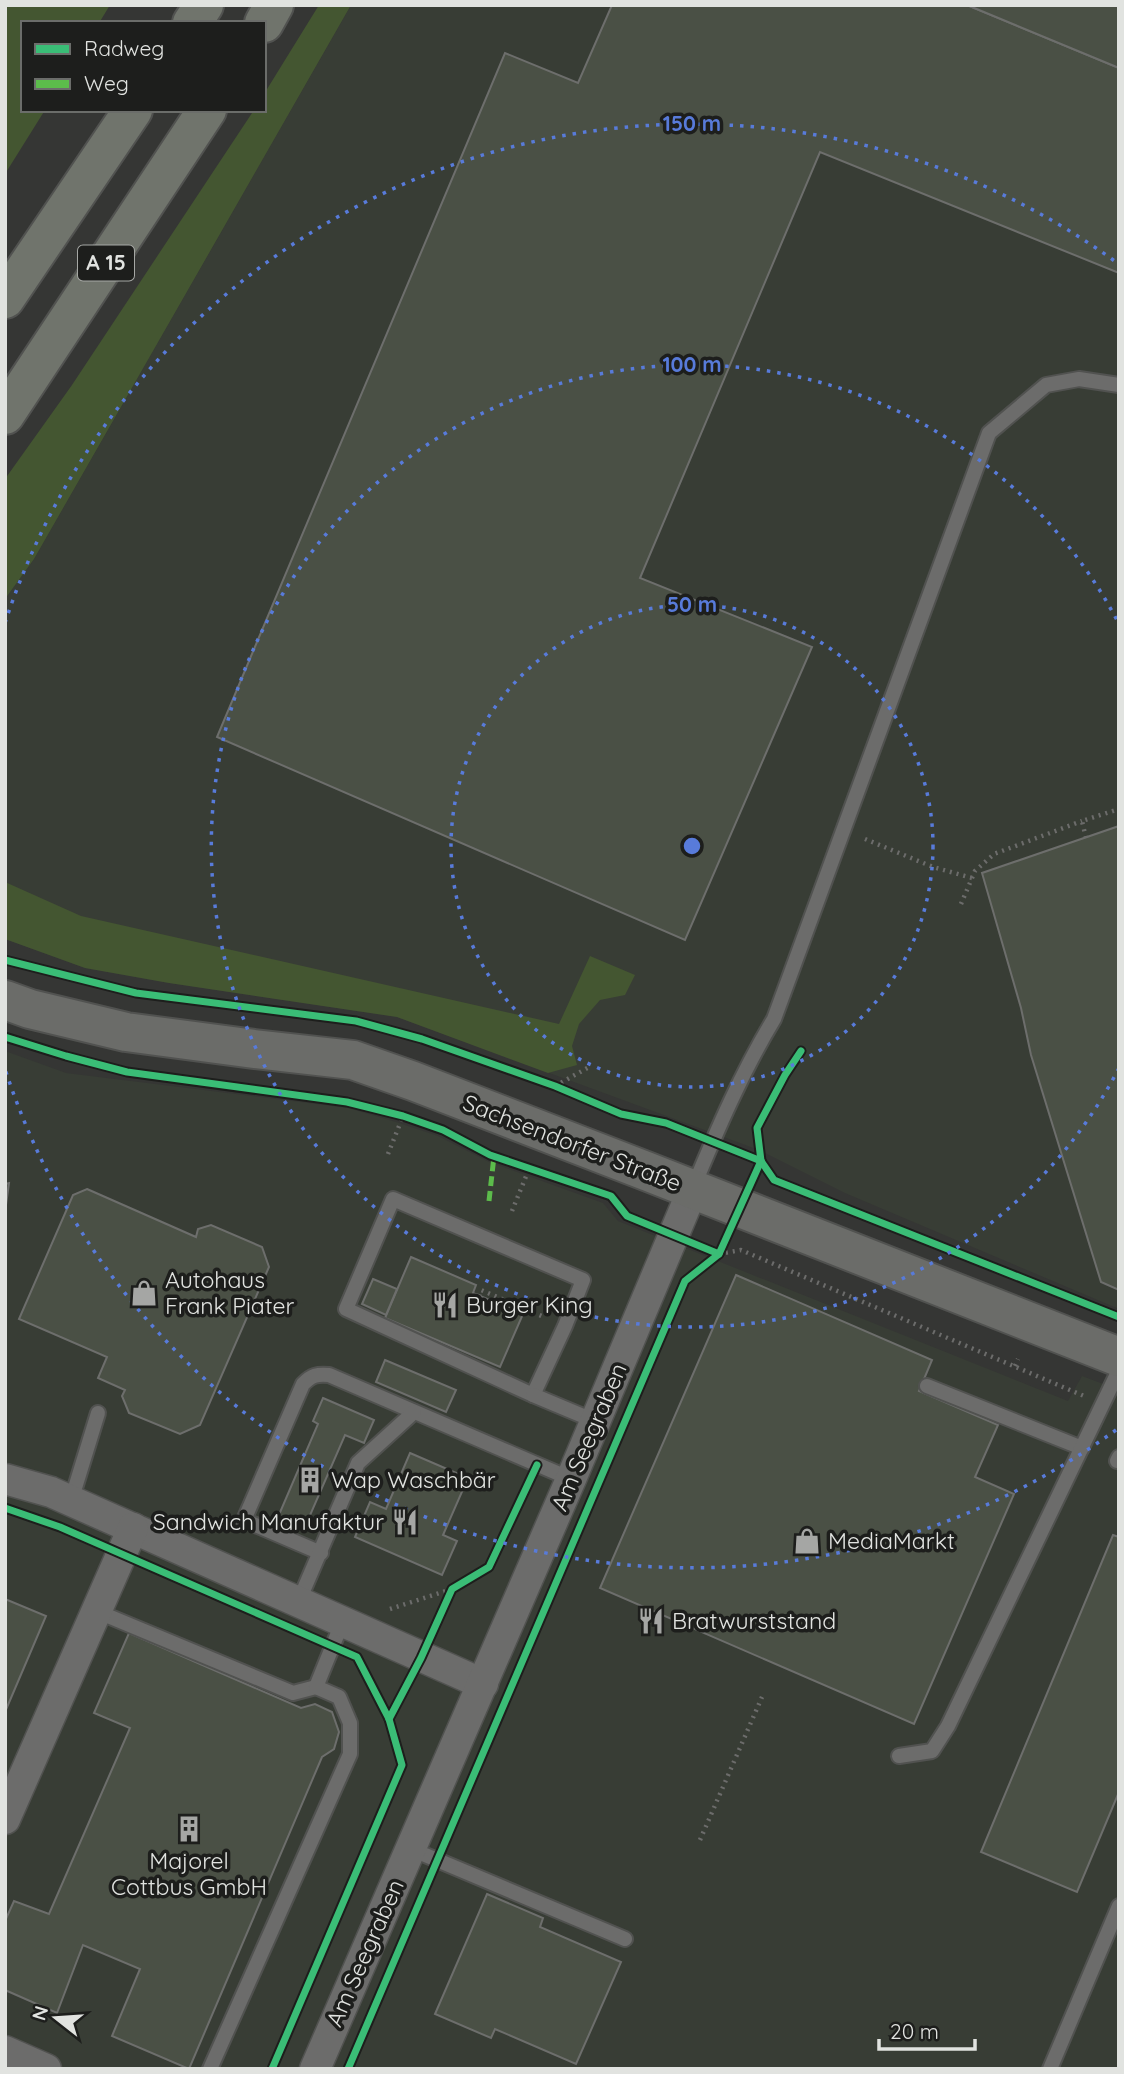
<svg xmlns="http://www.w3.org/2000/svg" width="1124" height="2074" viewBox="0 0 1124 2074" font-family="Quicksand,sans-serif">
<rect width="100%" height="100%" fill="#353634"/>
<g fill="#383d35">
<polygon points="351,5 1119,5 1119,1309 845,1193 759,1150 397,1017 169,983 85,968 5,939 5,599 34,559"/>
<polygon points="5,1051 66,1073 348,1108 396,1122 438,1136 489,1162 603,1203 618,1221 1068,1401 1082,1376 1119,1390 1119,2069 5,2069"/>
</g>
<g fill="#445631">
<polygon points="5,5 110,5 99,23 23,23 23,110 45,110 5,174"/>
<polygon points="319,5 351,5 34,559 5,599 5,479 72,385 254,110 264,110 264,94"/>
<polygon points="5,882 81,916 559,1024 590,956 635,975 625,995 600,1000 579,1024 572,1046 577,1065 548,1073 397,1017 169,983 85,968 5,939"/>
</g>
<g fill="#4a5045" stroke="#6d6e6c" stroke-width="2">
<polygon points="612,5 967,5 1119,68 1119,273 820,152 640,578 812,647 685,940 217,737 505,53 578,83"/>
<polygon points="967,5 1119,5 1119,68"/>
<polygon points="1119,826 1119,1290 1101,1282 1031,1055 1021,1008 982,873"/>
<polygon points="9,1183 5,1212 5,1184"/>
<polygon points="87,1189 196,1237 198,1229 211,1225 262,1247 269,1267 200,1425 180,1434 129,1413 122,1396 125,1390 98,1378 107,1357 19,1319 73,1195"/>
<polygon points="411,1257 476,1285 473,1293 523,1314 500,1367 385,1318"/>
<polygon points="736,1275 932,1360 919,1391 998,1425 975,1477 1014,1494 914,1724 600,1588"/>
<polygon points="373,1279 397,1289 386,1315 362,1304"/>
<polygon points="385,1360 456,1390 446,1412 376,1382"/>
<polygon points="323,1398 374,1420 364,1443 345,1435 304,1529 278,1517 318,1424 313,1421"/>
<polygon points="410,1453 468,1478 443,1535 457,1541 442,1575 355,1537 370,1502 386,1509"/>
<polygon points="1113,1535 1119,1537 1119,1792 1077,1892 981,1852"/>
<polygon points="5,1599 46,1616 5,1712"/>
<polygon points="129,1633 301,1708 315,1704 332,1712 339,1732 334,1749 322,1757 189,2069 112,2036 140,1969 83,1945 57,2013 5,1990 5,1921 14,1901 49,1914 130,1728 94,1713"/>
<polygon points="487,1894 543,1918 540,1927 621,1962 576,2064 495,2029 491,2038 435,2014"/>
</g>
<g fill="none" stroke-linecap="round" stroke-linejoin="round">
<g stroke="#515250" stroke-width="18">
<g id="service">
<path d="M693 1188C717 1130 742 1072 774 1019L989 433 1046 385 1079 379 1119 385"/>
<polygon points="393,1199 583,1280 565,1326 533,1395 346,1309"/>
<polyline points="927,1386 1082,1448"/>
<polyline points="533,1395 595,1421"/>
<polyline points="1119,1457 1117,1461 1119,1461"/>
<polyline points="71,1501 98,1413"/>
<path d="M321 1553 244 1520 303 1384C312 1375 317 1374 329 1375L571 1479"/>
<polyline points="298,1603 358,1463 414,1412"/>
<polyline points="96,1611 293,1693 316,1687"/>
<polyline points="899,1756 932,1751 948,1726 1119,1370"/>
<polyline points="411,1849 625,1939"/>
<polyline points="210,2069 350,1754 350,1723 339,1697 316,1687 342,1623"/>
<polyline points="1050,2069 1119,1906"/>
</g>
</g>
<g stroke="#515250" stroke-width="33">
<g id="minor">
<polyline points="5,1479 51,1492 483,1684"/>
<polyline points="5,1819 133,1528"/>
<polyline points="5,2051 46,2069"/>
<polyline points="315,2069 571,1479 693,1189"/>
</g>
</g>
<g stroke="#515250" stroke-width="42">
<polyline id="secondary" points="5,1000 30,1009 126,1032 254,1049 353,1060 413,1081 646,1171 1119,1357"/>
</g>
<g stroke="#515250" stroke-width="42">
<g id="motorway">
<polyline points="192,23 204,5"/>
<polyline points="264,23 274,5"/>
<polyline points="5,299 133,110"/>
<polyline points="5,415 207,110"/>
</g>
</g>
<g stroke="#6c6c6b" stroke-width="4.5" stroke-dasharray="2 5" stroke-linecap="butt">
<polyline points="1086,838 1082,821 1119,809"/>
<polyline points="865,839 933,867 972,878"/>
<polyline points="961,904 975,871 994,854 1082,821"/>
<polyline points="5,960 136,993 356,1021 422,1039 555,1086 621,1114 666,1123"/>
<polyline points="555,1086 591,1066"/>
<polyline points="388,1154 403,1116"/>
<polyline points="761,1161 757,1128 785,1075 801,1051"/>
<polyline points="512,1211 529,1169"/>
<polyline points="719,1254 741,1250 1084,1396"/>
<polyline points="479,1296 481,1290 544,1317"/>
<polyline points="1015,1366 1018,1359"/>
<polyline points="390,1609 452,1589"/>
<polyline points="700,1840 762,1697"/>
</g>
<use href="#service" stroke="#6c6c6b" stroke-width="14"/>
<use href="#minor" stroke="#6c6c6b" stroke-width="30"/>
<use href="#secondary" stroke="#6b6c69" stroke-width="38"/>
<use href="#motorway" stroke="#70746c" stroke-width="38"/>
<polyline stroke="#5cbc4b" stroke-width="5" stroke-dasharray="10 5" stroke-linecap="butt" points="489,1201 494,1156"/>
<g stroke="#1d1e1c" stroke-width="11">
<g id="cycleway">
<polyline points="5,960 136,993 356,1021 422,1039 555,1086 621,1114 666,1123 761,1161"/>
<polyline points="5,1037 66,1056 127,1072 347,1102 403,1116 443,1130 490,1155 611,1196 627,1216 719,1254"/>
<polyline points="801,1051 785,1075 757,1128 761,1161 774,1180 1119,1317"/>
<polyline points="5,1508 60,1527 357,1657 389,1719 402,1765 272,2069"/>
<polyline points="389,1719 421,1658 452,1589 489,1567 537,1465"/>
<polyline points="348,2069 685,1281 719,1254 761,1161"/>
</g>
</g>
<use href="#cycleway" stroke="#3abd76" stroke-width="7"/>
</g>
<g fill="none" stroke="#587bda" stroke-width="3.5" stroke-dasharray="3.5 7">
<circle cx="692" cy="846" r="241"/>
<path d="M1119 1068A481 481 0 1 1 1119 624"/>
<path d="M1116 1430A722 722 0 0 1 5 1069M5 623A722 722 0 0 1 1116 262"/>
</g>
<defs>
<g id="shop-bare" transform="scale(2.1)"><path d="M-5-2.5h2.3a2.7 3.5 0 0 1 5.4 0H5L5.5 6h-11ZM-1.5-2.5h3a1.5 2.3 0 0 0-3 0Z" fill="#a5a6a4" stroke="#1d1e1c" stroke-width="2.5" paint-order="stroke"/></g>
<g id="restaurant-bare" transform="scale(2.1)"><path d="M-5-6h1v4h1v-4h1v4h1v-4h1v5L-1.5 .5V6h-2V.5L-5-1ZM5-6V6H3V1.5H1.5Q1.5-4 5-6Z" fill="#a5a6a4" stroke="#1d1e1c" stroke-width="2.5" paint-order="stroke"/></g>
<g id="building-bare" transform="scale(2.1)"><path d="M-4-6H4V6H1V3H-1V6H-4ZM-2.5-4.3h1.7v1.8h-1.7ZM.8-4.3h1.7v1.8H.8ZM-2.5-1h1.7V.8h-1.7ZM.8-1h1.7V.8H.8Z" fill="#a5a6a4" stroke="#1d1e1c" stroke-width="2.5" paint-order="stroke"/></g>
</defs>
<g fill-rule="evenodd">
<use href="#shop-bare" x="144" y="1293"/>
<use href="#restaurant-bare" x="445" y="1305"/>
<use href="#building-bare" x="310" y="1480"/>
<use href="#restaurant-bare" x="405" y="1522"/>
<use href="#shop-bare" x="807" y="1541"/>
<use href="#restaurant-bare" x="651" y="1621"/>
<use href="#building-bare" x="189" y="1829"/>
</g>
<g text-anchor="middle" stroke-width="7" stroke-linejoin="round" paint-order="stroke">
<rect fill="#1d1e1c" stroke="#a6a8a5" stroke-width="2" x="78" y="245.5" width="56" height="35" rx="5"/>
<g font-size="21" font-weight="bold" fill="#e1e3e0">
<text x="106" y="270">A 15</text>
</g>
<g font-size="23" fill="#e1e3e0" stroke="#1d1e1c">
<text transform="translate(572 1143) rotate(21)" y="8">Sachsendorfer Straße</text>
<text transform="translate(589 1437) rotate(-67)" y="8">Am Seegraben</text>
<text transform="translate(365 1953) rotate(-66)" y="8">Am Seegraben</text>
</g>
<g font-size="23" fill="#e1e3e0" stroke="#1d1e1c" text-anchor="start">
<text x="165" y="1288">Autohaus<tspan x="165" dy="26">Frank Piater</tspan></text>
<text x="466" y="1313">Burger King</text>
<text x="331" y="1488">Wap Waschbär</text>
<text x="384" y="1530" text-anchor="end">Sandwich Manufaktur</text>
<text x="828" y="1549">MediaMarkt</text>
<text x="672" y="1629">Bratwurststand</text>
<text x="189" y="1869" text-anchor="middle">Majorel<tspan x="189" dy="26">Cottbus GmbH</tspan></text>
</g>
</g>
<circle cx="692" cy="846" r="10" fill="#587bda" stroke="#1d1e1c" stroke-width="3.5"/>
<g font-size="21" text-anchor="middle" font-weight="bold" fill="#587bda" stroke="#1d1e1c" stroke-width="7" stroke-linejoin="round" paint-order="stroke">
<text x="692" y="131">150 m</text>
<text x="692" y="372">100 m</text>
<text x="692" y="612">50 m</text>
</g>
<rect width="1124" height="2074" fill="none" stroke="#e1e3e0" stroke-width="14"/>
<rect x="21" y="21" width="245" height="91" fill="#1d1e1c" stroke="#6b6d6a" stroke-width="2"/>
<rect x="35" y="44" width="35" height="10" fill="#3abd76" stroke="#6b6d6a" stroke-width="2"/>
<text x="84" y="56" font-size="21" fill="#e1e3e0">Radweg</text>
<rect x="35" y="79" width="35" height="10" fill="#5cbc4b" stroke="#6b6d6a" stroke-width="2"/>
<text x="84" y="91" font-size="21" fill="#e1e3e0">Weg</text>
<g transform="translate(56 2018) rotate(287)" stroke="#1d1e1c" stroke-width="5" paint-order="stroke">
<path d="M0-5L12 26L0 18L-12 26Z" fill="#e1e3e0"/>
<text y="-10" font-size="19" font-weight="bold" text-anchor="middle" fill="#e1e3e0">N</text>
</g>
<path d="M879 2039v10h96v-10" fill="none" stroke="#e1e3e0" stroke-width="3.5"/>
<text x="890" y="2039" font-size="21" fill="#e1e3e0" stroke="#1d1e1c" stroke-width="5" paint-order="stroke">20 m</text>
</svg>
